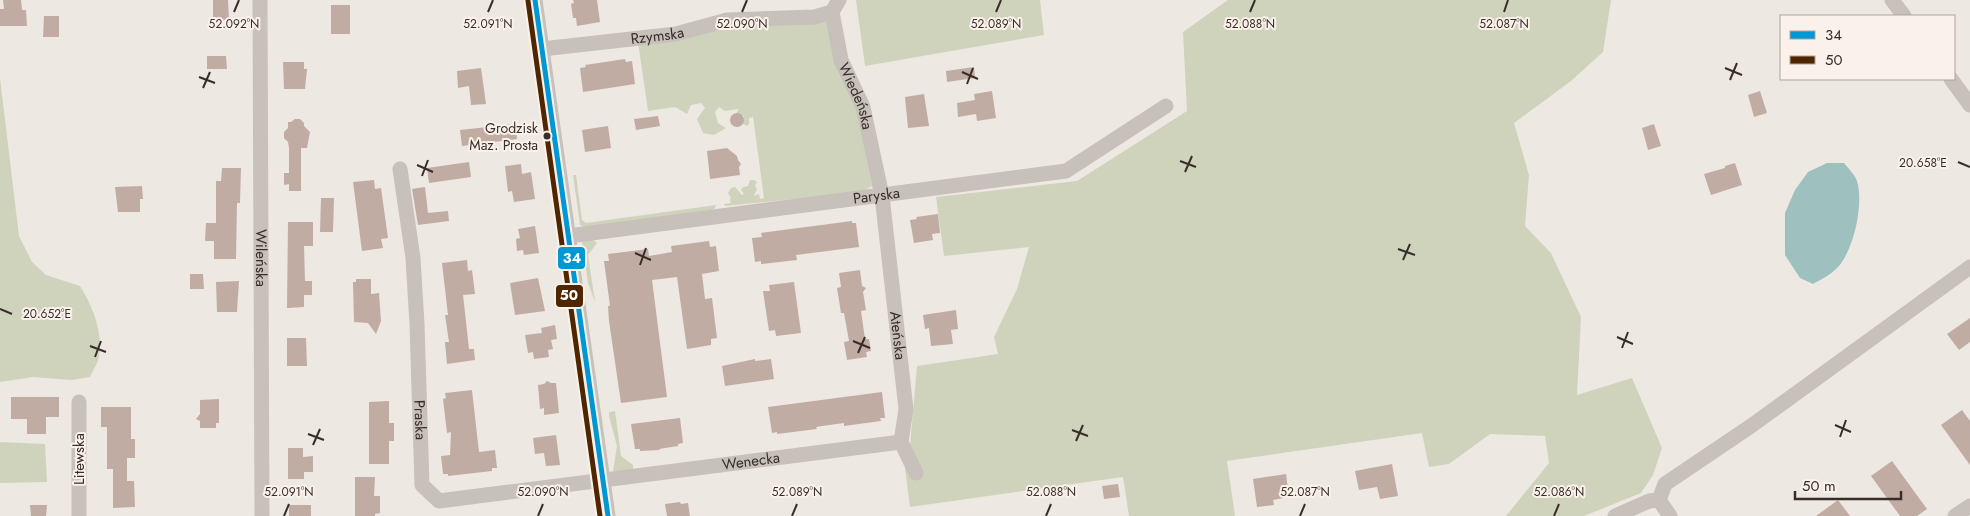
<svg xmlns="http://www.w3.org/2000/svg" width="1970" height="516" viewBox="0 0 1970 516" font-family="Jost,sans-serif">
<rect width="100%" height="100%" fill="#eee8e2"/>
<g fill="#cfd3bc">
<polygon points="856,0 1040,0 1044,35 865,66"/>
<polygon points="1228,0 1611,0 1603,52 1571,81 1514,123 1529,175 1525,226 1551,253 1581,317 1577,395 1632,378 1662,448 1653,475 1641,493 1584,516 1506,516 1549,463 1545,436 1490,434 1449,464 1429,467 1422,433 1227,461 1235,516 1129,516 1123,477 910,507 905,468 910,446 917,366 998,354 994,337 1017,289 1029,247 944,256 936,197 1077,181 1187,111 1183,32"/>
<polygon points="826,21 829,24 853,91 872,186 862,192 725,206 724,204 731,203 730,200 731,198 728,193 731,188 735,187 742,195 744,194 741,190 743,187 748,186 750,180 754,180 757,182 755,186 757,189 754,196 759,194 760,199 764,198 753,117 749,118 749,124 747,126 742,123 744,116 736,114 739,109 725,111 719,107 715,112 718,123 726,128 714,135 703,133 697,119 705,108 701,103 691,105 687,114 675,107 648,111 638,42 714,27"/>
<path d="M0 78 19 236 32 262 46 275 80 286C92 305 103 331 99 355 99 362 93 370 90 377L71 380 33 377 0 382Z"/>
<polygon points="573,175 576,175 582,220 586,223 716,205 715,208 712,210 585,227 580,225"/>
<polygon points="593,239 597,243 588,255 595,302 588,283 582,242 585,240"/>
<polygon points="615,411 621,456 633,465 633,471 613,471 617,446 609,416 609,412"/>
<polygon points="0,442 45,444 47,482 0,483"/>
</g>
<path fill="#9ec0bf" d="M1827 163H1844C1848 168 1855 175 1857 181 1864 204 1854 248 1839 266 1832 274 1822 279 1813 284L1800 278 1785 255V213L1795 190 1808 172Z"/>
<g fill="#c1aca4">
<polygon points="3,0 21,0 22,10 26,10 27,26 0,26 0,9 4,9"/>
<polygon points="213,0 228,0 229,20 213,20"/>
<polygon points="573,0 597,0 600,22 577,26 576,18 573,18 571,4 574,3"/>
<rect x="331" y="5" width="19" height="29"/>
<polygon points="44,16 59,16 59,37 43,37"/>
<polygon points="207,56 226,56 227,69 207,69"/>
<polygon points="625,59 626,62 632,61 635,84 583,92 580,68 586,67 585,65"/>
<polygon points="283,62 304,62 304,69 307,69 305,89 284,89"/>
<polygon points="974,67 975,78 947,82 946,71"/>
<polygon points="481,68 486,104 471,105 469,86 458,88 457,71"/>
<polygon points="992,91 996,118 977,121 976,114 958,117 957,103 975,100 974,94"/>
<polygon points="1760,91 1767,113 1754,117 1748,95"/>
<polygon points="924,94 929,126 908,128 905,97"/>
<circle cx="737" cy="120" r="7"/>
<polygon points="658,116 660,126 636,130 634,119"/>
<polygon points="295,119 300,119 304,123 304,126 310,132 307,148 301,148 301,191 289,191 289,184 284,185 284,173 289,173 289,148 288,142 284,138 284,132 288,128 288,122 291,122"/>
<polygon points="515,124 517,139 462,146 460,130"/>
<polygon points="1654,124 1661,146 1648,150 1642,128"/>
<polygon points="608,126 611,148 585,152 582,130"/>
<polygon points="727,148 737,156 738,160 741,164 739,167 740,175 710,179 707,151"/>
<polygon points="469,162 471,177 429,183 427,168"/>
<polygon points="1735,163 1742,185 1711,195 1704,174 1725,168 1725,166"/>
<polygon points="521,164 522,174 531,172 535,199 514,202 512,191 508,192 505,166"/>
<polygon points="222,168 241,168 240,203 237,203 236,259 214,259 214,241 205,241 206,223 216,223 216,181 221,181"/>
<polygon points="374,180 375,189 381,188 388,238 381,239 383,248 362,251 353,182"/>
<polygon points="142,186 143,199 140,199 140,212 118,212 115,187"/>
<polygon points="425,187 428,213 448,211 449,221 418,225 412,189"/>
<polygon points="321,198 334,198 333,232 320,232"/>
<polygon points="938,214 940,233 932,234 933,240 914,243 910,220 917,219 916,217"/>
<polygon points="852,221 852,223 856,223 859,247 796,255 797,260 761,264 761,261 755,262 752,238 762,237 761,233"/>
<polygon points="288,222 313,222 313,246 304,246 305,281 312,281 312,295 304,295 304,307 287,308"/>
<polygon points="535,226 539,253 524,255 523,250 517,251 516,239 520,238 518,229"/>
<polygon points="709,241 710,247 716,246 719,271 702,274 705,299 712,298 717,338 711,339 711,345 687,349 677,277 652,280 667,397 621,403 609,321 608,306 610,306 604,261 609,261 608,254 648,249 649,256 672,252 671,246"/>
<polygon points="467,260 468,271 472,270 475,294 463,295 469,349 474,349 475,360 447,364 445,342 449,342 445,315 448,315 442,263"/>
<polygon points="860,270 862,286 866,288 863,292 866,310 861,311 865,339 869,339 871,351 866,352 867,357 847,360 844,342 849,341 844,313 841,313 837,288 841,287 839,273"/>
<polygon points="190,274 203,274 204,289 190,289"/>
<polygon points="538,278 545,311 515,315 510,283"/>
<polygon points="356,279 371,279 371,294 379,293 381,321 376,334 368,323 354,322 353,282 356,282"/>
<polygon points="239,281 237,312 217,312 216,282"/>
<polygon points="794,282 801,333 776,336 775,330 769,331 763,291 770,291 769,285"/>
<polygon points="956,310 958,329 951,330 953,344 931,346 929,328 925,329 923,315"/>
<polygon points="1970,318 1970,342 1959,350 1947,334"/>
<polygon points="555,325 557,339 551,340 553,349 548,350 549,357 534,359 533,352 528,353 525,335 542,333 541,328"/>
<polygon points="287,338 306,338 307,366 287,366"/>
<polygon points="755,359 755,361 771,359 774,379 725,386 722,366"/>
<polygon points="547,381 551,383 556,383 559,413 544,415 544,408 540,409 538,385 544,384"/>
<polygon points="472,390 479,452 495,450 497,468 492,468 492,471 448,476 448,474 443,474 441,456 450,455 451,432 447,433 443,399 446,398 445,393"/>
<polygon points="882,392 885,418 880,418 881,421 844,426 844,423 822,426 816,427 817,429 777,434 777,432 772,433 768,407"/>
<polygon points="11,397 59,397 59,417 46,417 46,434 27,434 27,419 11,419"/>
<polygon points="219,399 219,423 216,423 216,428 200,428 200,421 196,419 200,414 200,400"/>
<polygon points="389,401 389,423 394,423 394,441 389,441 389,464 369,464 369,402"/>
<polygon points="101,407 131,407 131,439 135,439 135,458 127,458 127,481 134,481 135,507 113,508 113,469 107,469 107,427 101,427"/>
<polygon points="1962,410 1970,421 1970,465 1941,425"/>
<polygon points="680,418 683,443 678,444 678,446 659,449 660,450 640,451 640,449 635,449 631,424"/>
<polygon points="556,435 560,465 546,466 544,453 535,454 533,438"/>
<polygon points="288,448 303,448 303,457 313,456 313,472 304,472 304,479 288,479"/>
<polygon points="1892,461 1927,509 1917,516 1900,516 1871,476"/>
<polygon points="1392,464 1398,496 1380,499 1377,487 1359,490 1355,471"/>
<polygon points="1286,474 1289,497 1273,500 1274,505 1257,507 1253,479"/>
<polygon points="355,477 375,477 374,496 380,496 380,513 375,514 375,516 355,516"/>
<polygon points="1118,484 1120,497 1104,499 1102,486"/>
<polygon points="1838,500 1850,516 1816,516"/>
<polygon points="680,502 681,504 688,503 690,516 667,516 665,504"/>
<polygon points="30,505 47,505 46,516 31,516"/>
<rect x="289" y="505" width="22" height="11"/>
</g>
<g fill="none" stroke-linecap="round" stroke-linejoin="round">
<g stroke="#c7c0bb" stroke-width="15">
<path id="s1" d="M260 0 262 516"/>
<polyline points="535,0 608,516"/>
<path id="s2" d="M839 0 832 12 841 60 863 107 882 196 906 409 901 442 916 473"/>
<polyline points="1892,0 1904,16"/>
<path id="s3" d="M542 49 676 34 727 20 814 17 832 12"/>
<polyline points="1951,79 1970,105"/>
<path id="s4" d="M400 169 413 258 417 324 422 485 439 501 901 442"/>
<path id="s5" d="M568 236 1066 171 1166 106"/>
<polyline points="1659,500 1665,484 1751,426 1970,267"/>
<polyline points="1659,500 1670,516"/>
<polyline points="79,516 79,402"/>
<polyline points="1615,516 1649,501 1659,500"/>
<polyline points="1955,516 1970,506"/>
</g>
<g stroke="#faf2ea" stroke-width="9">
<polyline id="bus-1" points="535,0 608,516"/>
</g>
<g stroke="#faf2ea" stroke-width="9">
<polyline id="bus-2" points="528,1 600,516"/>
</g>
<use href="#bus-1" stroke="#0098d4" stroke-width="5"/>
<use href="#bus-2" stroke="#502600" stroke-width="5"/>
</g>
<path fill="none" stroke="#382d29" stroke-width="2" d="M234 12 239 0M488 12 493 0M742 12 747 0M996 12 1001 0M1250 12 1255 0M1504 12 1508 0M1725 68 1742 75M962 72 978 79M199 77 215 83M1730 80 1737 63M967 84 973 68M203 88 210 72M1180 161 1196 167M1958 162 1970 167M417 165 433 172M1185 172 1192 156M422 176 428 160M1398 249 1415 255M635 253 651 260M1403 260 1410 244M640 265 646 248M0 309 12 314M1617 337 1633 344M853 341 870 348M90 346 106 352M1622 348 1628 332M858 353 865 337M95 357 101 341M1835 425 1851 432M1072 430 1088 436M308 434 324 440M1840 437 1846 420M1076 441 1083 425M313 445 320 429M284 516 289 504M538 516 543 504M792 516 797 504M1046 516 1051 504M1300 516 1305 504M1554 516 1559 504"/>
<circle fill="#382d29" stroke="#faf2ea" stroke-width="2" cx="547" cy="136" r="4.5"/>
<g text-anchor="middle" stroke-width="4" stroke-linejoin="round" paint-order="stroke">
<g font-size="14" fill="#382d29" stroke="#faf2ea" text-anchor="end">
<text x="538" y="133">Grodzisk<tspan x="538" dy="17">Maz. Prosta</tspan></text>
</g>
<g font-size="15" fill="#382d29" stroke="#faf2ea">
<text dy="5" stroke="none"><textPath href="#s3" startOffset="116">Rzymska</textPath></text>
<text dy="5" stroke="none"><textPath href="#s2" startOffset="102">Wiedeńska</textPath></text>
<text dy="5" stroke="none"><textPath href="#s5" startOffset="311">Paryska</textPath></text>
<text dy="5" stroke="none"><textPath href="#s1" startOffset="258">Wileńska</textPath></text>
<text dy="5" stroke="none"><textPath href="#s2" startOffset="346">Ateńska</textPath></text>
<text dy="5" stroke="none"><textPath href="#s4" startOffset="252">Praska</textPath></text>
<text transform="translate(79 459) rotate(-90)" y="5">Litewska</text>
<text dy="5" stroke="none"><textPath href="#s4" startOffset="655">Wenecka</textPath></text>
</g>
</g>
<g font-size="12" text-anchor="middle" fill="#382d29" stroke="#faf2ea" stroke-width="4" stroke-linejoin="round" paint-order="stroke">
<text x="1504" y="28">52.087°N</text>
<text x="234" y="28">52.092°N</text>
<text x="488" y="28">52.091°N</text>
<text x="742" y="28">52.090°N</text>
<text x="996" y="28">52.089°N</text>
<text x="1250" y="28">52.088°N</text>
<text x="1923" y="167">20.658°E</text>
<text x="47" y="318">20.652°E</text>
<text x="289" y="496">52.091°N</text>
<text x="543" y="496">52.090°N</text>
<text x="797" y="496">52.089°N</text>
<text x="1051" y="496">52.088°N</text>
<text x="1305" y="496">52.087°N</text>
<text x="1559" y="496">52.086°N</text>
</g>
<g stroke="#faf2ea" stroke-width="2">
<rect x="557" y="246" width="29" height="24" rx="5" fill="#0098d4"/>
<rect x="555" y="284" width="29" height="24" rx="5" fill="#502600"/>
</g>
<g font-size="14" text-anchor="middle" font-weight="bold" fill="#fff">
<text x="572" y="263">34</text>
<text x="569" y="300">50</text>
</g>
<rect x="1780" y="15" width="175" height="65" fill="#faf2ea" stroke="#aca39d"/>
<rect x="1790" y="31" width="25" height="8" fill="#0098d4" stroke="#aca39d"/>
<text x="1825" y="40" font-size="15" fill="#382d29">34</text>
<rect x="1790" y="56" width="25" height="8" fill="#502600" stroke="#aca39d"/>
<text x="1825" y="65" font-size="15" fill="#382d29">50</text>
<path d="M1795 491v8h106v-8" fill="none" stroke="#382d29" stroke-width="2.5"/>
<text x="1802" y="491" font-size="15" fill="#382d29" stroke="#faf2ea" stroke-width="4" paint-order="stroke">50 m</text>
</svg>
